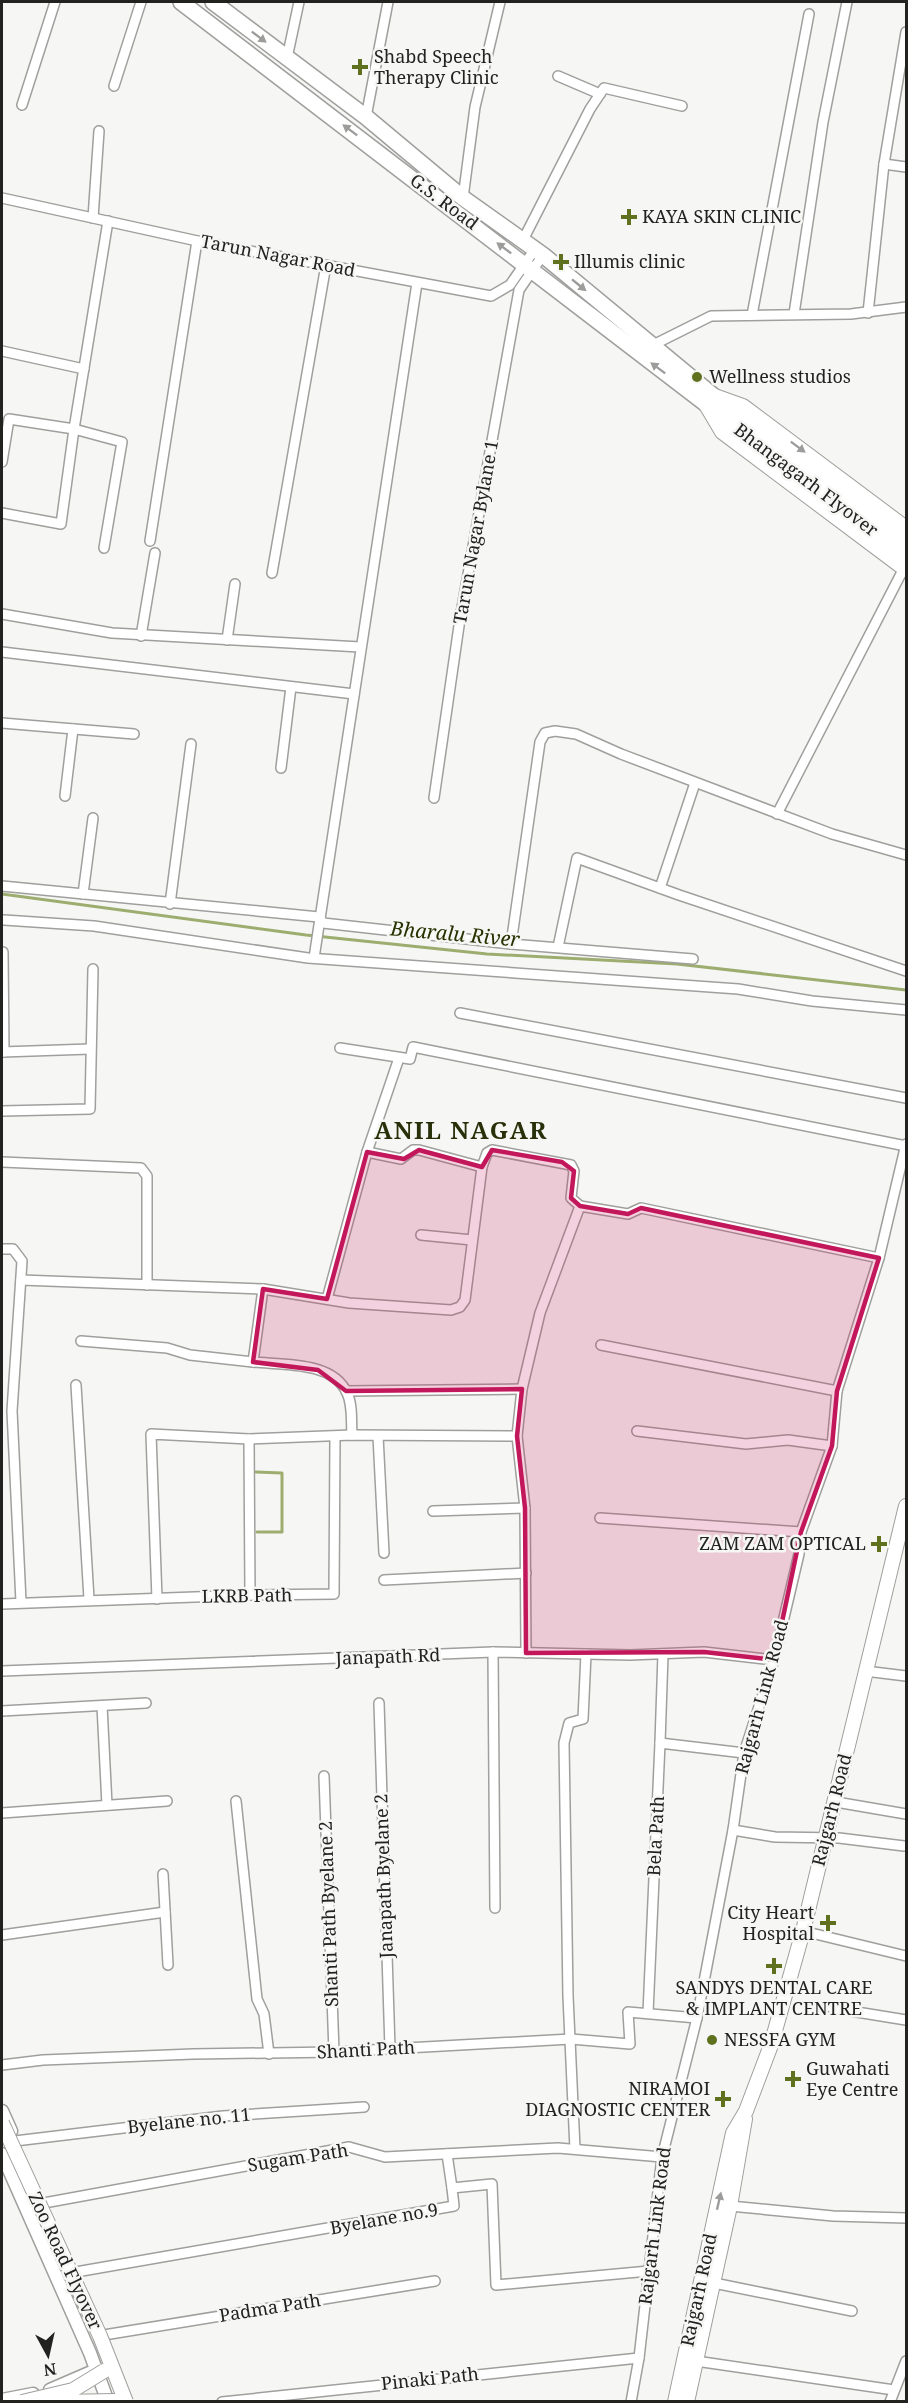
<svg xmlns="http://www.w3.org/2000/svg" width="908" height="2403" viewBox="0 0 908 2403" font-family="'Noto Serif',serif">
<rect width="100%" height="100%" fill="#f6f7f4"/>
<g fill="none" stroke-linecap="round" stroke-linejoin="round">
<g stroke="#9dad6f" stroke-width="3">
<polyline points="2,894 306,935 487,954 677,964 906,990"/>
<polyline points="256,1472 282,1473 282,1532 257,1532"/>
</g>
<g stroke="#9fa09d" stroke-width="12">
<g id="minor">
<polyline points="287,58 299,2"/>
<polyline points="558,76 600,94"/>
<polyline points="114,86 141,2"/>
<polyline points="22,105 55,2"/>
<polyline points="366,117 388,2"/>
<polyline points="884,164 906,167"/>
<polyline points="2,198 202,242 491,296 510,285 535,249"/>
<polyline points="463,198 475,107 500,2"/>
<polyline points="93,218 99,131"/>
<polyline points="523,240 590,109 604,88 682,106"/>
<polyline points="868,313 884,164 906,32"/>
<polyline points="794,314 823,122 847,2"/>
<polyline points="752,315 809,14"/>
<polyline points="653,345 711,316 851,314 906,307"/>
<polyline points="2,351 84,369"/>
<polyline points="2,462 9,419 74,429 108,221"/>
<polyline points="2,513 61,524 74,429 122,442 104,548"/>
<polyline points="150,541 197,241"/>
<polyline points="272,573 326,265"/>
<polyline points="2,614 112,633 360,647"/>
<polyline points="141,636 155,553"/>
<polyline points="227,640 235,584"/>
<polyline points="2,652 354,694"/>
<polyline points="2,723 134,734"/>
<polyline points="281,768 291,687"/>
<polyline points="65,796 73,729"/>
<polyline points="434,798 460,619 519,290 543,255"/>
<polyline points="777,814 904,568"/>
<polyline points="2,886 319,917 323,923 511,944 693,959"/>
<polyline points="660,888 695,783"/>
<polyline points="83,894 93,818"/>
<polyline points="170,904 191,744"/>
<polyline points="4,920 94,926 308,958 738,989 812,1001 906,1010"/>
<polyline points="511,944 540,742 545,733 555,731 576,734 621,754 832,834 906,855"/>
<polyline points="558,947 577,858 679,895 906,971"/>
<polyline points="3,952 4,1052"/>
<polyline points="314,958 417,283"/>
<polyline points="460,1013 906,1098"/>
<polyline points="340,1048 410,1059 413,1047 906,1146"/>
<polyline points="2,1052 90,1049"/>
<polyline points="2,1111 90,1109 93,969"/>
<polyline points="367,1152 401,1159 413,1150 419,1150 482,1167"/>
<polyline points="2,1162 141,1168 147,1176 147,1285"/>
<polyline points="421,1235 472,1240"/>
<polyline points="2,1249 13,1249 22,1261 12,1411 21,1602"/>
<polyline points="21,1280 263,1289 349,1303 451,1310 460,1307 465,1300 482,1167 487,1153 492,1150 571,1165 574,1171 571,1198 580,1206"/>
<path d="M263 1289 253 1362C282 1365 333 1361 347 1393 353 1405 351 1422 352 1435"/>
<polyline points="327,1299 367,1152 399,1058"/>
<polyline points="81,1341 167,1348 190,1355 253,1362"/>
<polyline points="601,1345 837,1391"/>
<polyline points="76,1385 89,1599"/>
<polyline points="346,1391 522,1389"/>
<polyline points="637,1431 746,1444 788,1440 832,1446"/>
<polyline points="378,1436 384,1553"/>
<polyline points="249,1439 250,1595"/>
<polyline points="433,1511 525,1508"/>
<polyline points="600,1518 801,1532"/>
<polyline points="384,1580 526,1573"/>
<polyline points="157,1599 151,1434 249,1439 352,1435 517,1436"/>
<polyline points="2,1604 250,1595 334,1594 335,1437"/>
<polyline points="493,1652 495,1908"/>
<polyline points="526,1653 525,1508 517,1436 522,1389 540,1313 580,1206 628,1214 641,1208 879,1258"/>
<polyline points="2,1671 493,1652 630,1655 704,1652 774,1660"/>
<polyline points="865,1671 906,1676"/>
<polyline points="379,1703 390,2049"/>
<polyline points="102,1706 107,1805"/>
<polyline points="2,1711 146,1703"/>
<polyline points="660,1743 663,1654"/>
<polyline points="324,1776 334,2052"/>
<polyline points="236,1801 257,1999 264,2014 269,2054"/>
<polyline points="836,1802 906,1814"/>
<polyline points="2,1813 167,1801"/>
<polyline points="733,1830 775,1837 839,1838 904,1846"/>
<polyline points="163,1874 168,1965"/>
<polyline points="803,1931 906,1956"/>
<polyline points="2,1935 165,1912"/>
<polyline points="832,2008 906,2020"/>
<polyline points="648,2013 660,1743 744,1753"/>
<polyline points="2,2065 43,2060 193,2054 334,2052 571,2039 630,2044 628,2012 697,2018"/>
<polyline points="15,2141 223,2116 364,2107"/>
<polyline points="575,2149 568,1996 564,1743 569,1723 583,1719 586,1654"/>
<polyline points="447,2154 452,2188"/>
<polyline points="44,2203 349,2147 385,2157 558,2148 662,2157"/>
<polyline points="730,2206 833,2216 906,2218"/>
<polyline points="76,2272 454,2206 452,2188 492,2184 496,2285 649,2271"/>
<polyline points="714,2283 852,2311"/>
<polyline points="104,2335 435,2281"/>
<polyline points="696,2361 894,2390"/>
<polyline points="222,2402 639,2358"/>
<polyline points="631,2402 639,2358 662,2157 697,2018 733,1830 744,1753 774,1660 799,1554 801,1532 832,1446 837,1391 879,1258 906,1144"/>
<polyline points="890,2402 906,2361"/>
</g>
</g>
<g stroke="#9fa09d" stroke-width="15">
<g id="tertiary">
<polyline points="2,2111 11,2131"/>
<polyline points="2,2154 90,2353 108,2402"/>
<polyline points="50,2390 94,2371"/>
<polyline points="2,2400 33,2394"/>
</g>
</g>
<g stroke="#9fa09d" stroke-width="16">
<g id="secondary">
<polyline points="715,396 743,406 906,528"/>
<polyline points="706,405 722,432 906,570"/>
<polyline points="675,2402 733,2133 746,2111 771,2045 803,1931 906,1506"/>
<polyline points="687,2402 730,2206 745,2119"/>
</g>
</g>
<g stroke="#9fa09d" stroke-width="18">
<g id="primary">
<polyline points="181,2 906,557"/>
<polyline points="213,2 366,117 463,198 543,255 734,413 906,543"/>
</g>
</g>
<use href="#minor" stroke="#fff" stroke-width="9"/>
<use href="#tertiary" stroke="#fff" stroke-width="12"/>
<use href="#secondary" stroke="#fff" stroke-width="14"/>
<use href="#primary" stroke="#fff" stroke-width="15"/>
<g stroke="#9fa09d" stroke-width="16" stroke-linecap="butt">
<g id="secondary-bridge">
<polyline points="2,2123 100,2336 126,2402"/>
<polyline points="22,2402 73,2390 104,2371"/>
<polyline points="57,2402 116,2401"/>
</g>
</g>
<use href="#secondary-bridge" stroke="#fff" stroke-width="14"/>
</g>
<defs><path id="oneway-solid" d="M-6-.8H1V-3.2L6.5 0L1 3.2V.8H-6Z" transform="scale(1.5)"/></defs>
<g fill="#9c9c9b">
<use href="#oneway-solid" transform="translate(259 37) rotate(37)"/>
<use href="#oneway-solid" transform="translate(350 130) rotate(-143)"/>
<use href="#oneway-solid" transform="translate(504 248) rotate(-143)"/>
<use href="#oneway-solid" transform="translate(579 285) rotate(39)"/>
<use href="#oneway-solid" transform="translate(658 368) rotate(-143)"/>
<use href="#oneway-solid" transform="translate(798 447) rotate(37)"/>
<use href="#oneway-solid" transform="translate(719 2201) rotate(-77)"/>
</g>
<path fill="#c2185b" fill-opacity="0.2" stroke="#c2185b" stroke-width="4.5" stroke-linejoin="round" d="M419 1150 482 1167 492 1150 562 1162 574 1171 571 1198 580 1206 628 1214 641 1208 879 1258 837 1391 832 1446 801 1532 774 1660 704 1652 526 1653 525 1508 517 1436 522 1389 346 1391 318 1370 253 1362 263 1289 327 1299 367 1152 404 1159Z"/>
<g fill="#5f711e" stroke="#f6f7f4" stroke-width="2">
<path d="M357 58h6v6h6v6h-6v6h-6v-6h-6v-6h6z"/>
<path d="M626 208h6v6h6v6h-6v6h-6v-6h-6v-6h6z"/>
<path d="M558 253h6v6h6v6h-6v6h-6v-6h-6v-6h6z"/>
<circle cx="697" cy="377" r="6"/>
<path d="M876 1535h6v6h6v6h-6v6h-6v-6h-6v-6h6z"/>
<path d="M825 1914h6v6h6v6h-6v6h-6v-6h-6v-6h6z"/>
<path d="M771 1957h6v6h6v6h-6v6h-6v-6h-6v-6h6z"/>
<circle cx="712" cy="2040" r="6"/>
<path d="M790 2070h6v6h6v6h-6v6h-6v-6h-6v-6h6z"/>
<path d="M720 2090h6v6h6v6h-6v6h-6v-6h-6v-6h6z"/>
</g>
<g text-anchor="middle" stroke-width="5" stroke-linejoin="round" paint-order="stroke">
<g font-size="18" fill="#222321" stroke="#f6f7f4" text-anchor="start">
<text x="374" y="63">Shabd Speech<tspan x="374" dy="21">Therapy Clinic</tspan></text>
<text x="642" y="223">KAYA SKIN CLINIC</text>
<text x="574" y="268">Illumis clinic</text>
<text x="709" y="383">Wellness studios</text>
<text x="866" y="1550" text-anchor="end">ZAM ZAM OPTICAL</text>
<text x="814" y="1919" text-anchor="end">City Heart<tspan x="814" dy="21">Hospital</tspan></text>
<text x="774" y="1994" text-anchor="middle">SANDYS DENTAL CARE<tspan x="774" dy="21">&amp; IMPLANT CENTRE</tspan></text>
<text x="724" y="2046">NESSFA GYM</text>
<text x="806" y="2075">Guwahati<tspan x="806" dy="21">Eye Centre</tspan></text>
<text x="710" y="2095" text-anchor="end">NIRAMOI<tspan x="710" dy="21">DIAGNOSTIC CENTER</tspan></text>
</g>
<g font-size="18" fill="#222321" stroke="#f6f7f4">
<text transform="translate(444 202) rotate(37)" y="6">G.S. Road</text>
<text transform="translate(278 256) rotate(11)" y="6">Tarun Nagar Road</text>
<text transform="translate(806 480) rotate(37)" y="6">Bhangagarh Flyover</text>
<text transform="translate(476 532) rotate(-80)" y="6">Tarun Nagar Bylane 1</text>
<text transform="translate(247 1596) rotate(-1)" y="6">LKRB Path</text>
<text transform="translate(388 1657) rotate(-2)" y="6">Janapath Rd</text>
<text transform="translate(762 1697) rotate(-75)" y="6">Rajgarh Link Road</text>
<text transform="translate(832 1810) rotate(-76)" y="6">Rajgarh Road</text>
<text transform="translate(656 1836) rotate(-87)" y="6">Bela Path</text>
<text transform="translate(384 1876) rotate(-92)" y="6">Janapath Byelane 2</text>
<text transform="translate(329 1914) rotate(-92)" y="6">Shanti Path Byelane 2</text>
<text transform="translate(366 2050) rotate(-3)" y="6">Shanti Path</text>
<text transform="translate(189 2121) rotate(-6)" y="6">Byelane no. 11</text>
<text transform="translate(298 2158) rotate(-9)" y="6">Sugam Path</text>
<text transform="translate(384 2219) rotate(-10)" y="6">Byelane no.9</text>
<text transform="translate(655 2226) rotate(-83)" y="6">Rajgarh Link Road</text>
<text transform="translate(65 2261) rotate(65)" y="6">Zoo Road Flyover</text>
<text transform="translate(699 2290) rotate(-78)" y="6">Rajgarh Road</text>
<text transform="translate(270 2308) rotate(-9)" y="6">Padma Path</text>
<text transform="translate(430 2379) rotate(-6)" y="6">Pinaki Path</text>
</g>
<g font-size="20" font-style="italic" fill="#273100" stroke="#f6f7f4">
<text transform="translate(455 934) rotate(5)" y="7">Bharalu River</text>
</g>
<g font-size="24" font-weight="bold" letter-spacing="1.5" fill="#283009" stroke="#f6f7f4">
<text x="461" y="1139">ANIL NAGAR</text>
</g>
</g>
<rect width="908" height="2403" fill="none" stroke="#222321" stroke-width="6"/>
<g transform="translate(48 2355) rotate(172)" stroke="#f6f7f4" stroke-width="4.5" paint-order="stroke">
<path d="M0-4.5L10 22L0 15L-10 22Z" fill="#222321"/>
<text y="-9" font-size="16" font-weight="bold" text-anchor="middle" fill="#222321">N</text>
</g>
</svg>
